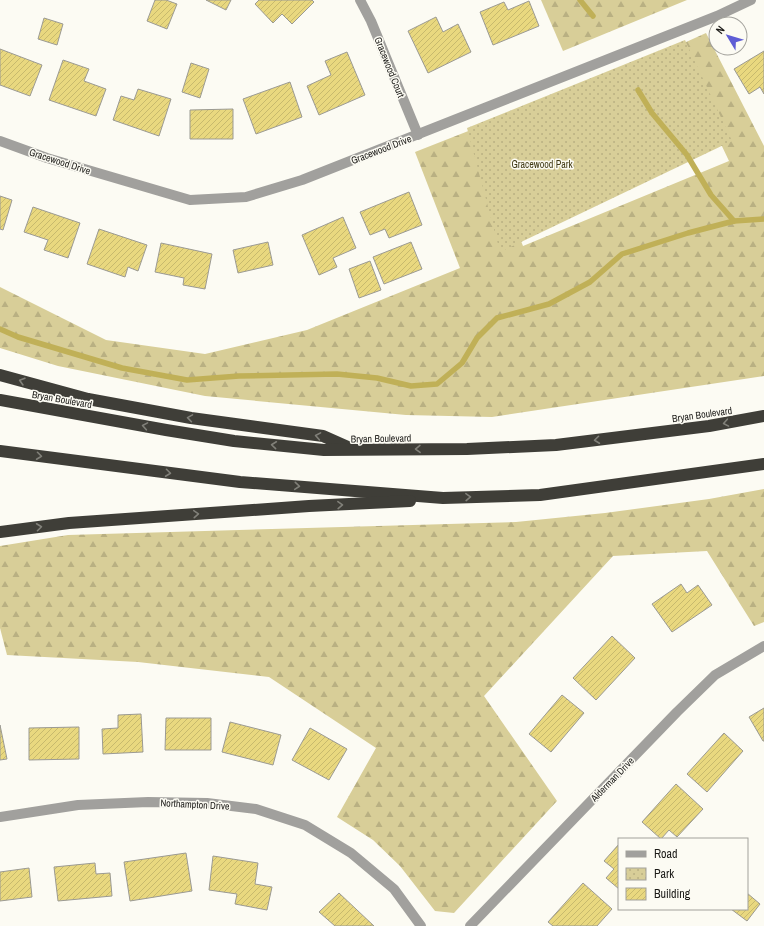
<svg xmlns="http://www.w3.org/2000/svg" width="764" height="926" viewBox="0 0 764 926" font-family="'Archivo Narrow',sans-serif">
<defs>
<pattern id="forest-firs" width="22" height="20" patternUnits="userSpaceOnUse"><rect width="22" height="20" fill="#d8ce98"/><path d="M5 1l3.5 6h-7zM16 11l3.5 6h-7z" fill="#b9b082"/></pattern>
<pattern id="park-dots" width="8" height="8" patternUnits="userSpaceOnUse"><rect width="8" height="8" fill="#d8ce98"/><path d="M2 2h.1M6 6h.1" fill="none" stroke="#b9b082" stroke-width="1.8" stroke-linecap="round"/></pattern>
<pattern id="building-hatch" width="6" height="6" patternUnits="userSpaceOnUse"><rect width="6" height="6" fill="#e9d87f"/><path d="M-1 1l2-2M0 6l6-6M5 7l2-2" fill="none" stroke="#c7b96d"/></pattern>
</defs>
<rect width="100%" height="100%" fill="#fcfbf3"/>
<g fill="url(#forest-firs)">
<polygon points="541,0 687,0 563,51"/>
<polygon points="706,33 764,146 764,376 492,417 406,415 205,396 58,366 0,348 0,287 106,340 205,354 307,330 460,268 415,152 476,128 523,246 729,161 675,47"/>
<polygon points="764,489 764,622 754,626 707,551 613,556 484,696 557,801 454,913 435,911 400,866 373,840 337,817 376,748 269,677 138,662 7,655 0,628 0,546 68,535 516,522 605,513 709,499"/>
</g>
<polygon fill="url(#park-dots)" points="685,40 732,141 500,252 467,128"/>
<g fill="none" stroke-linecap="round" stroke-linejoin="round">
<g stroke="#c0b057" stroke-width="5.5">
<polyline points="580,0 593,16"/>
<polyline points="638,90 652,113 687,155 711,195 734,221"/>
<polyline points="0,329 18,337 122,368 187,380 239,376 337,374 377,378 411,386 437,384 462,363 477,338 497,318 549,304 590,282 622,254 688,233 734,221 764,219"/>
</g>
</g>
<g fill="url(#building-hatch)" stroke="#9b9a93">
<polygon points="155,0 166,0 177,4 167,29 147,21"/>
<polygon points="206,0 231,0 226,10"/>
<polygon points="259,0 312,0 314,2 292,24 282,14 273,23 255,4"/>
<polygon points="529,1 539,26 493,45 480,12 504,2 508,10"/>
<polygon points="436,17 443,32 458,24 471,52 428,73 408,31"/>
<polygon points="44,18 63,24 57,45 38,39"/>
<polygon points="0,49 42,65 30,96 0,85"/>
<polygon points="764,51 764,94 760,87 749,94 734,69"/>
<polygon points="347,52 365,95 319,115 307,86 331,75 325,61"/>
<polygon points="63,60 89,69 84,81 106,89 96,116 49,100"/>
<polygon points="191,63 209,69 200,98 182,92"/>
<polygon points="290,82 302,117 256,134 243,99"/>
<polygon points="138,89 171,99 159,136 113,120 121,96 134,100"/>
<polygon points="233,109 233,139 190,139 190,110"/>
<polygon points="409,192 422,225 389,238 385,229 370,235 360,212"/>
<polygon points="0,196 12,200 3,230 0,229"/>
<polygon points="33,207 80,223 68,258 44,250 48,240 24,232"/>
<polygon points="343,217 356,248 333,258 337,267 319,275 302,235"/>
<polygon points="99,229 147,245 138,271 128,267 125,277 87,264"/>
<polygon points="268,242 273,265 238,273 233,250"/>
<polygon points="411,242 422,269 384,284 373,257"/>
<polygon points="161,243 212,254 205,289 183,285 184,278 155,272"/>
<polygon points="370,261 381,290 359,298 349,269"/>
<polygon points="681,584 687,593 698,585 712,605 672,632 652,604"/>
<polygon points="612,636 635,658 596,700 573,678"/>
<polygon points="562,695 584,713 551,752 529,734"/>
<polygon points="764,708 764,741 763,741 749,717"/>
<polygon points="141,714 143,752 103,754 102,729 118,728 118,715"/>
<polygon points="166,718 211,718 211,750 165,750"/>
<polygon points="230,722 281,735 273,765 222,752"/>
<polygon points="0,725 7,759 0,760"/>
<polygon points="79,727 79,759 29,760 29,728"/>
<polygon points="310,728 347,749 329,780 292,760"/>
<polygon points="724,733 743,751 707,792 687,774"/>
<polygon points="676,784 703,809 677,837 669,830 661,839 642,822"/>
<polygon points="619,844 619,889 606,878 614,869 604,861"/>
<polygon points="186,853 192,891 130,901 124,862"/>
<polygon points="213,856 258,863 255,884 272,887 267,910 235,904 237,894 209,890"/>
<polygon points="95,863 96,874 110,873 112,896 58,901 54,867"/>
<polygon points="29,868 32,897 0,901 0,872"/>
<polygon points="583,883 612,909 597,926 553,926 548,922"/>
<polygon points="339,893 374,926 335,926 319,912"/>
<polygon points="747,893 760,904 747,921 731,909 747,909"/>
</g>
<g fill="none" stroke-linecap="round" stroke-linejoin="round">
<g stroke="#a1a09d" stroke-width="10">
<polyline points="360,0 371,21 418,135"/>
<polyline points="0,141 47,158 190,200 246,197 302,180 717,16 751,0"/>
<polyline points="0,817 78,805 148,802 207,803 256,809 305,825 351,853 394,889 421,926"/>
<polyline points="470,926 677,712 715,675 764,646"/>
</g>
<g stroke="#3f3e38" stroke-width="12">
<polyline points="0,375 88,399 191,418 323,436 350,448"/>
<polyline points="0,400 166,430 234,441 324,450 467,449 556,445 709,426 764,416"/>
<polyline points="0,451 240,482 443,498 540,495 764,464"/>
<polyline points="0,532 69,523 309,506 410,501"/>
</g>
</g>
<defs><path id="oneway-chevron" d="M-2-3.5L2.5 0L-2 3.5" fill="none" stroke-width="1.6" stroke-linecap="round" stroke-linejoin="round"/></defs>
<g stroke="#818079">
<use href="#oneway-chevron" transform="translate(22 381) rotate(-164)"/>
<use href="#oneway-chevron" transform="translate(190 418) rotate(-171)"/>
<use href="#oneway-chevron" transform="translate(726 423) rotate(170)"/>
<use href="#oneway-chevron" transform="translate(145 426) rotate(-170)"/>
<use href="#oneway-chevron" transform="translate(318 436) rotate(-170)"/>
<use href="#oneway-chevron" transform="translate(597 440) rotate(173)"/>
<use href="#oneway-chevron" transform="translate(274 445) rotate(-174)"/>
<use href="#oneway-chevron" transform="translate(418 449) rotate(179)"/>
<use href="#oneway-chevron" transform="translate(39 456) rotate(7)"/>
<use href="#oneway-chevron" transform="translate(168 473) rotate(7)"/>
<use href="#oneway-chevron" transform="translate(297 486) rotate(5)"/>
<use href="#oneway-chevron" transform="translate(468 497) rotate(-2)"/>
<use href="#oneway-chevron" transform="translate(340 505) rotate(-2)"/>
<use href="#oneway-chevron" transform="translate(196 514) rotate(-4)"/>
<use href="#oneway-chevron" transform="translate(39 527) rotate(-7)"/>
</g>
<g text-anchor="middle" stroke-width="3" stroke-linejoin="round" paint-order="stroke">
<g font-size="10" fill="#1c1b18" stroke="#fcfbf3">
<text transform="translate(390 67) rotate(68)" y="4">Gracewood Court</text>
<text transform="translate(381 149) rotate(-21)" y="4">Gracewood Drive</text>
<text transform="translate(60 161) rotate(18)" y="4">Gracewood Drive</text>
<text transform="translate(62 399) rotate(10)" y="4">Bryan Boulevard</text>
<text transform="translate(702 414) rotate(-8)" y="4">Bryan Boulevard</text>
<text transform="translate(381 438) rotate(-1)" y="4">Bryan Boulevard</text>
<text transform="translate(612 779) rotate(-46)" y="4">Alderman Drive</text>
<text transform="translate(195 804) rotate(3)" y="4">Northampton Drive</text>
</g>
<g font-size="10" fill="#403913" stroke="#fcfbf3">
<text x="542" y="168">Gracewood Park</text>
</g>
</g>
<rect x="618" y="838" width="130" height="72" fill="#fcfbf3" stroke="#a2a19b"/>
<rect x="626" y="851" width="20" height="6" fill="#a1a09d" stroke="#a2a19b"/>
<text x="654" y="858" font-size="12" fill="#1c1b18">Road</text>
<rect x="626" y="868" width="20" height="12" fill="url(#park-dots)" stroke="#a2a19b"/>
<text x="654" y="878" font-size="12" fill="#1c1b18">Park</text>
<rect x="626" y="888" width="20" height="12" fill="url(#building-hatch)" stroke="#a2a19b"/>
<text x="654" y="898" font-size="12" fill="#1c1b18">Building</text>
<g transform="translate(728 36) rotate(308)"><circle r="19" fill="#fcfbf3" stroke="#a2a19b"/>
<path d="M0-3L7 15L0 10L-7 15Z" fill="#5e5dd5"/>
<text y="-6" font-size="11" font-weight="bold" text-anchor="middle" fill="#1c1b18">N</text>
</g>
</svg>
